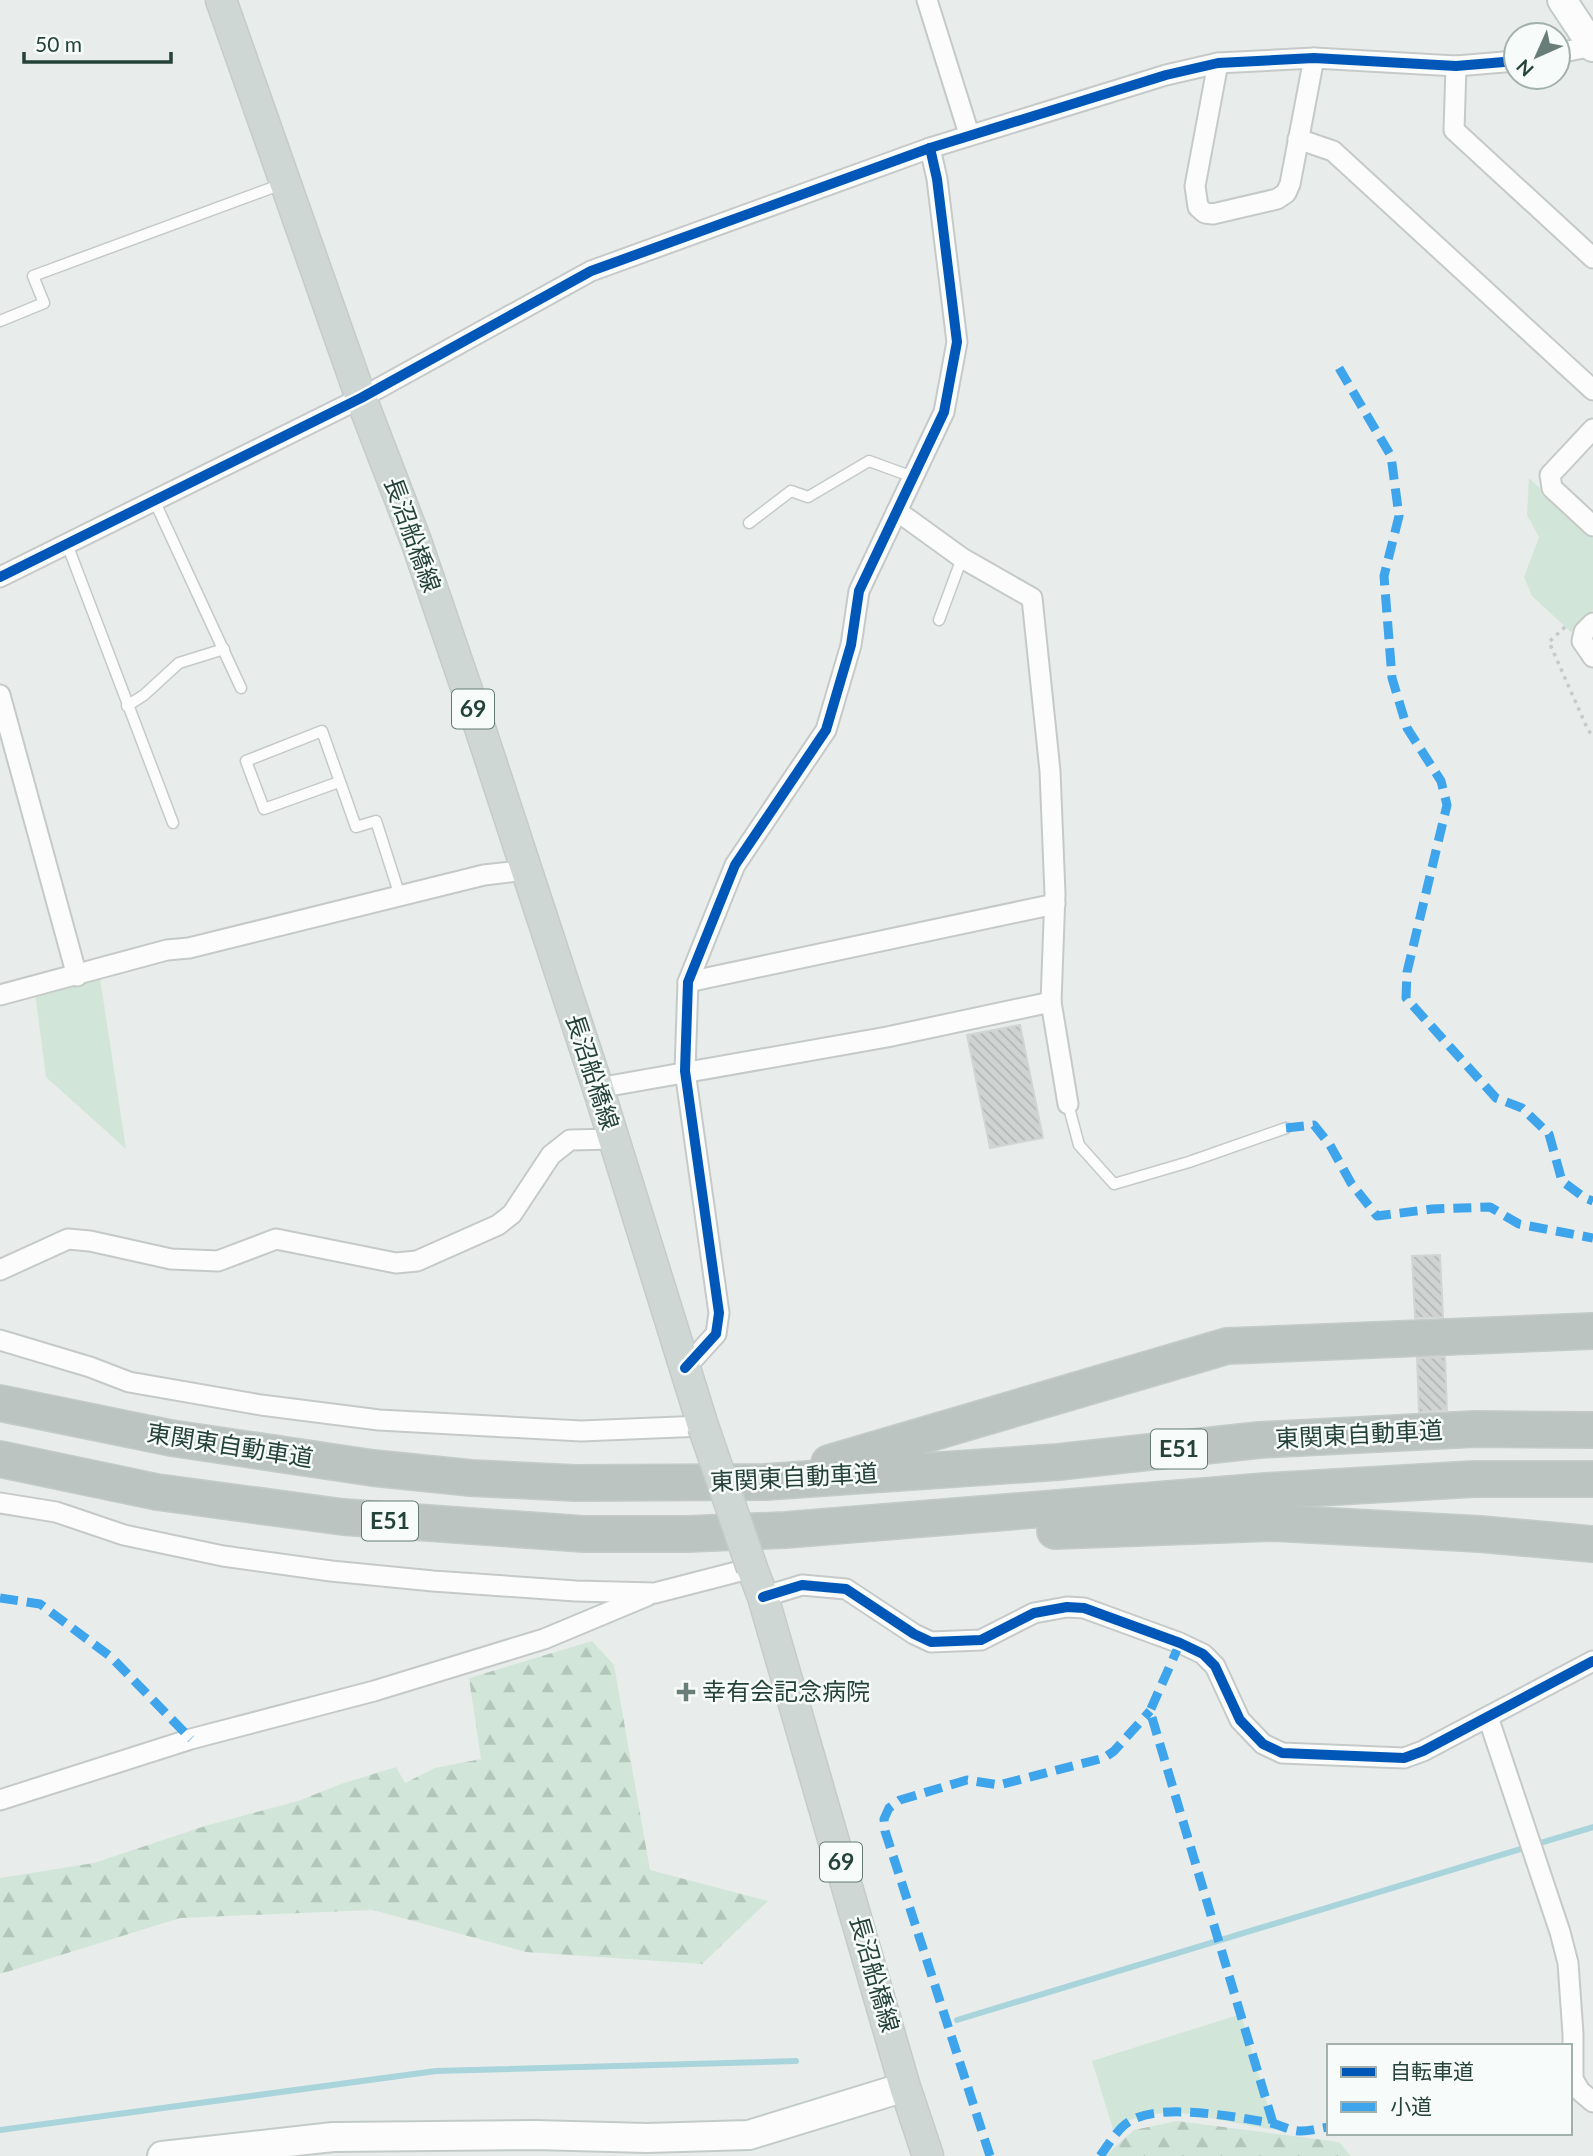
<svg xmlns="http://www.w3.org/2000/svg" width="1593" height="2156" viewBox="0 0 1593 2156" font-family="Lato,'Noto Sans JP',sans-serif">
<defs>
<pattern id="forest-firs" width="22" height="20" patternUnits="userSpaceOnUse" patternTransform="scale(1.75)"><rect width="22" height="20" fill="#d1e6d8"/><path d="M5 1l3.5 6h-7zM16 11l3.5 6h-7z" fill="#b3c6ba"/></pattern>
<pattern id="building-back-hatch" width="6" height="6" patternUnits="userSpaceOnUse" patternTransform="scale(1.75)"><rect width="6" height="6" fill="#cfd4d2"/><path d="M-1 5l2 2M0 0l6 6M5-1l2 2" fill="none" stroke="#b2b7b5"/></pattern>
</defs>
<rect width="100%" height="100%" fill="#e8edeb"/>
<g fill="url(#forest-firs)">
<polygon points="592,1641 614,1665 650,1870 768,1901 702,1964 526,1952 373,1910 180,1918 0,1974 0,1878 94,1863 205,1826 298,1801 341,1784 396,1767 405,1783 435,1768 481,1759 469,1678"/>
<polygon points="1177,2121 1339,2142 1351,2156 1105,2156 1134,2130"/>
</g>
<g fill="#d1e6d8">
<polygon points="1529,478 1593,538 1593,610 1571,632 1532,596 1524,577 1539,537 1527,515"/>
<polygon points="100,978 126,1149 46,1077 35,993"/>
<polygon points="1241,2014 1275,2130 1178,2112 1141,2115 1113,2129 1092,2061"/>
</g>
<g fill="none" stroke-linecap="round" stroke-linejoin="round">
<g stroke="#a9d4db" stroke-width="6">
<polyline points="957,2020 1593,1827"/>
<polyline points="0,2130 436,2071 796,2061"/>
</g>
</g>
<g fill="url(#building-back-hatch)" stroke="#d1d6d4" stroke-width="2">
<polygon points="1020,1025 1043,1138 990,1148 967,1035"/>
<polygon points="1440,1255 1443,1317 1415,1318 1412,1256"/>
<polygon points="1445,1357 1447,1410 1419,1412 1417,1358"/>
</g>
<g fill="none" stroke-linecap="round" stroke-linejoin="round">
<g stroke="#c5cac8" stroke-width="13">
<g id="lane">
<polyline points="0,321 44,303 33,276 282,184"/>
<polyline points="154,500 241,688"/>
<polyline points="749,523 791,491 808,497 869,461 913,477"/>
<polyline points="67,544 173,823"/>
<polyline points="939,620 962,558"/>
<polyline points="127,706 144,695 179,663 224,649"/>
<polyline points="339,782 264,809 246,761 322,731 356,827 376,821 400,896"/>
<polyline points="1068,1104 1079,1145 1114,1184 1189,1162 1286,1128"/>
</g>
</g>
<g stroke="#c5cac8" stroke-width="23">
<g id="street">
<polyline points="927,0 969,134"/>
<polyline points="1558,53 1593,46"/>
<polyline points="1218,63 1195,186 1198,207 1205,213 1213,214 1277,199 1286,193 1290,184 1314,58"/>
<polyline points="1456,66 1454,130 1593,258"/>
<polyline points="1298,139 1333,151 1593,390"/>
<polyline points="1593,429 1550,475 1552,488 1593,526"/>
<polyline points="897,511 962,558 1032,598 1050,771 1055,894 1051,1002 1068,1104"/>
<polyline points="0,577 361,398 591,271 930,148 1166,75 1218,63 1314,58 1456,66 1516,61"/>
<polyline points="1593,623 1584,632 1582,641 1593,657"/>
<polyline points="0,695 77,976"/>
<polyline points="688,982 1055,904"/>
<polyline points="0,995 167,950 189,948 484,875 527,870"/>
<polyline points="598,1088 887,1037 1051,1002"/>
<polyline points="0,1270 68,1239 90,1241 171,1259 218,1261 276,1239 396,1263 417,1261 498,1225 512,1214 551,1155 570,1140 614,1139"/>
<polyline points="0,1340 90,1367 129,1382 261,1405 379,1420 581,1431 703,1426"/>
<polyline points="685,1368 716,1334 719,1313 685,1071 688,982 735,865 826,730 851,645 859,591 944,412 957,342 937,179 930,148"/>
<polyline points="0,1503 56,1512 124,1535 223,1556 331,1571 433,1581 576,1591 655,1593 752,1568"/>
<polyline points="763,1597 802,1585 846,1589 914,1634 931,1642 981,1640 1034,1613 1067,1607 1084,1608 1180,1643 1203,1654 1215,1666 1240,1720 1263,1744 1282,1753 1404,1758 1423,1751 1593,1661"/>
<polyline points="1488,1717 1560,1932 1568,1963 1573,2034 1573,2079 1580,2091 1593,2102"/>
<polyline points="0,1800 191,1739 374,1691 544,1639 647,1596"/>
</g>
</g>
<g stroke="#c3cbc8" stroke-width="32">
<g id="secondary">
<polyline points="1562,0 1593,47"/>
<polyline points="162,2156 333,2137 535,2135 647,2138 749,2135 905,2087"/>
</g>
</g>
<g stroke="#c3ccc9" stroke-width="33">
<g id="primary">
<polyline points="221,0 361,398 416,541 480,728 598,1088 703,1426"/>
<polyline points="752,1568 763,1597 905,2087 928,2156"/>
</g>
</g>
<g stroke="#c3ccc9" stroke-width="38">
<g id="highway">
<polyline points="0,1403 171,1438 373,1468 471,1478 575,1483 765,1482 1058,1462 1259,1440 1475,1429 1593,1430"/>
<polyline points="0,1459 157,1492 343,1517 584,1534 687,1534 785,1530 1266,1491 1474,1479 1593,1479"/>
<polyline points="829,1463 1227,1346 1593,1331"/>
<polyline points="1055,1531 1275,1523 1480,1534 1593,1544"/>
</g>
</g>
<polyline stroke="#c3ccca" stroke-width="3.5" stroke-dasharray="3.5 5" stroke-linecap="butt" points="1565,627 1549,642 1588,730 1593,736"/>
<use href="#lane" stroke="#fcfcfc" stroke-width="10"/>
<use href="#street" stroke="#fcfcfc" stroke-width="19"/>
<use href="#secondary" stroke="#fcfcfc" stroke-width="28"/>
<use href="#primary" stroke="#cfd7d5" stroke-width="30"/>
<use href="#highway" stroke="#bcc4c2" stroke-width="35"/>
<g stroke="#c3ccc9" stroke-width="33" stroke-linecap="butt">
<polyline id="primary-bridge" points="703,1426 752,1568"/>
</g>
<use href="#primary-bridge" stroke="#cfd7d5" stroke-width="30"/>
<g stroke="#3ea4ec" stroke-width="9" stroke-dasharray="18 9" stroke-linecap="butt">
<polyline points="1339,368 1391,456 1399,516 1384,576 1392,678 1407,728 1441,781 1447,805 1407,972 1406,998 1496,1098 1522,1108 1549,1134 1562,1181 1585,1198 1593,1201"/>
<polyline points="1286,1128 1314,1125 1330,1145 1351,1183 1377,1216 1432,1209 1490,1207 1519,1224 1593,1238"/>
<polyline points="0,1598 40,1604 111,1657 191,1739"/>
<polyline points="1180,1643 1150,1711 1273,2123"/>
<polyline points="990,2156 885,1831 884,1819 889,1808 900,1800 967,1780 999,1785 1104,1758 1114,1751 1150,1711"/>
<path d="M1100 2156C1109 2144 1118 2127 1132 2120 1163 2103 1236 2117 1271 2123 1281 2125 1292 2132 1302 2131 1311 2131 1320 2128 1329 2127"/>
</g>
<g stroke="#f7fbf9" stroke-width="15">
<g id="cycleway">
<polyline points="0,577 361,398 591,271 930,148 1166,75 1218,63 1314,58 1456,66 1516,61"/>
<polyline points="685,1368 716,1334 719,1313 685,1071 688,982 735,865 826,730 851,645 859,591 944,412 957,342 937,179 930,148"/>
<polyline points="763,1597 802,1585 846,1589 914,1634 931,1642 981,1640 1034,1613 1067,1607 1084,1608 1180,1643 1203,1654 1215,1666 1240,1720 1263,1744 1282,1753 1404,1758 1423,1751 1593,1661"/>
</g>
</g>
<use href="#cycleway" stroke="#0057b8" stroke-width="10"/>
</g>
<path fill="#697e78" stroke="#f7fbf9" stroke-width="2.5" d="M682.5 1681.5h7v7h7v7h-7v7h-7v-7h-7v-7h7z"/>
<g text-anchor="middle" stroke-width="5" stroke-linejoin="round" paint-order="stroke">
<g fill="#f7fbf9" stroke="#637a73" stroke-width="2">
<rect x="452" y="689.5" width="42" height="39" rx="5"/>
<rect x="1151" y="1429.5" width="56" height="39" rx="5"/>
<rect x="362" y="1501.5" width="56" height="39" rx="5"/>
<rect x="820" y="1842.5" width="42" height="39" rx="5"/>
</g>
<g font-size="23" font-weight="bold" fill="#24423a">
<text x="473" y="717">69</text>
<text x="1179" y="1457">E51</text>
<text x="390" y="1529">E51</text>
<text x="841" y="1870">69</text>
</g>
<g font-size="24" fill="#24423a" stroke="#f7fbf9">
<text transform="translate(412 535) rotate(70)" y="8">長沼船橋線</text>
<text transform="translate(592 1072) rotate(72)" y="8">長沼船橋線</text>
<text transform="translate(1359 1435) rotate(-3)" y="8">東関東自動車道</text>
<text transform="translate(230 1446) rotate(9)" y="8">東関東自動車道</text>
<text transform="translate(794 1478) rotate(-3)" y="8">東関東自動車道</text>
<text transform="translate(874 1974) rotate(74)" y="8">長沼船橋線</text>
</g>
<g font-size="24" fill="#24423a" stroke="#f7fbf9" text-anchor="start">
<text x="702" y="1700">幸有会記念病院</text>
</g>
</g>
<rect x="1327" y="2044" width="245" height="91" fill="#f7fbf9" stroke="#a3b1ad" stroke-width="2"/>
<rect x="1341" y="2067" width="35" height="10" fill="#0057b8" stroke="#a3b1ad" stroke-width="2"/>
<text x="1390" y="2079" font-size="21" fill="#24423a">自転車道</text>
<rect x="1341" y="2102" width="35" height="10" fill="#3ea4ec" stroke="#a3b1ad" stroke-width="2"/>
<text x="1390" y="2114" font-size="21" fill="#24423a">小道</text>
<g transform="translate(1537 56) rotate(225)"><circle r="33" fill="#f7fbf9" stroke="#a3b1ad" stroke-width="2"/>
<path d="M0-5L12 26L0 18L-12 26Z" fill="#697e78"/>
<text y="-10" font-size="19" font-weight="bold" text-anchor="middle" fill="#24423a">N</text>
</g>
<path d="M24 52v10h147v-10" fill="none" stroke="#24423a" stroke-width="3.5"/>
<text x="35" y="52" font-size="21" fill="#24423a" stroke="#f7fbf9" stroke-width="5" paint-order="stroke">50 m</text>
</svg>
